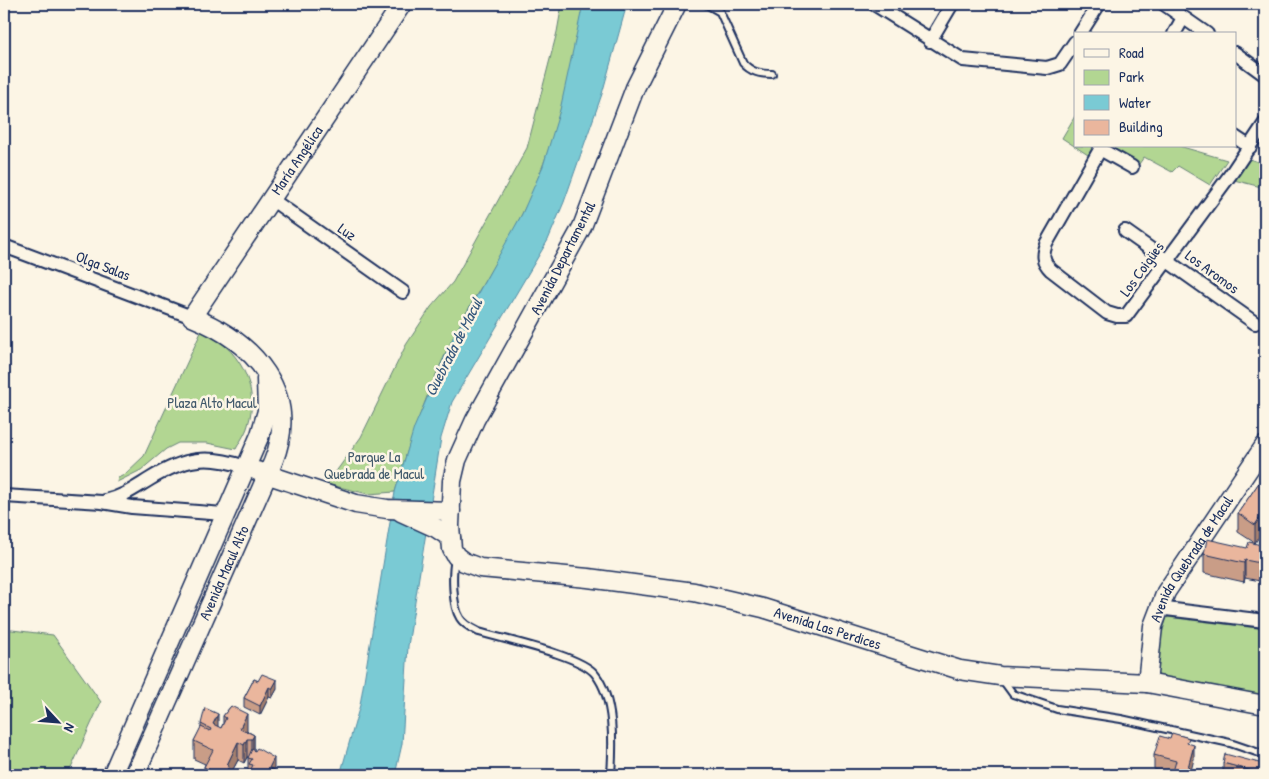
<svg xmlns="http://www.w3.org/2000/svg" width="1269" height="779" viewBox="0 0 1269 779" font-family="'Patrick Hand',sans-serif">
<rect width="100%" height="100%" fill="#fcf5e5"/>
<filter id="ink" filterUnits="userSpaceOnUse"><feTurbulence type="fractalNoise" baseFrequency=".02" numOctaves="2"/><feDisplacementMap in="SourceGraphic" scale="10" xChannelSelector="R" yChannelSelector="G"/><feConvolveMatrix kernelMatrix="1 2 1 2 8 2 1 2 1" color-interpolation-filters="sRGB"/></filter>
<g filter="url(#ink)">
<g fill="#b2d692" stroke="#668278">
<path d="M562 4H583C570 75 555 148 522 214 501 257 473 297 452 340 428 389 410 439 395 492L368 494 327 484 361 437 406 345 431 307 453 282 527 148 557 32Z"/>
<polygon points="1075,116 1075,146 1094,146 1088,155 1062,138"/>
<polygon points="1115,146 1179,146 1227,160 1210,185 1178,166 1172,172 1144,157 1139,164 1112,151"/>
<polygon points="1249,159 1265,164 1265,188 1234,180"/>
<path d="M202 330C237 347 261 385 248 425 246 433 240 441 236 449L207 443H178L166 449 141 470 117 482 118 478 124 475 144 456Z"/>
<polygon points="1167,617 1265,629 1265,699 1156,678 1160,640"/>
<polygon points="4,629 53,635 101,702 68,775 4,775"/>
</g>
<polygon fill="#7acad4" stroke="#548ca5" points="583,4 627,4 602,94 564,202 548,240 452,402 441,438 408,646 402,744 395,775 340,775 360,705 395,492 414,428 453,338 522,214 543,166 560,110"/>
<g fill="none" stroke-linecap="round" stroke-linejoin="round">
<g stroke="#1b2f5e" stroke-width="10">
<g id="lane">
<path d="M706 4 720 12 743 63C751 72 760 74 772 74"/>
<path d="M455 559C452 572 452 606 460 618 464 625 473 629 479 632 505 640 580 655 595 674 615 699 613 745 611 775"/>
<polyline points="1002,679 1013,694 1057,709 1121,719 1230,743 1265,755"/>
</g>
</g>
<g stroke="#1b2f5e" stroke-width="16">
<g id="street">
<polyline points="874,4 963,60 1047,68 1060,64 1075,42"/>
<polyline points="1164,4 1207,34"/>
<polyline points="1080,34 1099,4"/>
<polyline points="1174,34 1183,18"/>
<polyline points="930,41 952,4"/>
<polyline points="1235,53 1265,75"/>
<polyline points="1235,137 1250,147"/>
<path d="M1102 146 1046 244C1042 255 1042 261 1051 270L1107 313 1117 316H1126L1233 171 1265 123"/>
<polyline points="1100,149 1132,167"/>
<polyline points="271,199 403,292"/>
<polyline points="1125,231 1255,323"/>
<polyline points="4,246 192,317"/>
<polyline points="4,496 102,502 132,507 224,514"/>
<path d="M105 501C123 497 135 488 150 479 184 458 207 454 245 467"/>
<polyline points="1158,608 1265,621"/>
</g>
</g>
<g stroke="#1b2f5e" stroke-width="21">
<g id="secondary">
<path id="s1" d="M677 4 635 88 582 227 475 420 457 460 452 481 450 526 452 549 456 556 464 562 480 568 588 578 694 592 763 608 960 670 1000 676 1147 683 1265 705"/>
<polyline points="257,471 356,504 387,509 451,511"/>
<polyline points="401,512 436,528 451,538"/>
<path id="s2" d="M1147 683 1153 626 1166 592 1265 445"/>
<polyline points="112,775 260,435 267,411 266,379"/>
<path id="s3" d="M135 775 273 462C301 393 254 342 192 317L402 4"/>
</g>
</g>
<use href="#lane" stroke="#fcf5e5" stroke-width="6"/>
<use href="#street" stroke="#fcf5e5" stroke-width="12"/>
<use href="#secondary" stroke="#fcf5e5" stroke-width="18"/>
</g>
<g fill="#c99d87" stroke="#1b2f5e">
<polygon points="1265,474 1255,543 1238,532 1238,513"/>
<polygon points="1265,546 1265,582 1245,578 1244,582 1204,573 1204,554"/>
<polygon points="254,679 277,689 272,698 269,697 260,715 244,707 244,698"/>
<polygon points="231,706 247,731 254,735 254,750 274,775 248,775 248,757 247,757 244,763 238,760 230,775 204,775 204,767 205,764 194,759 194,741 201,728 201,724 218,727 221,728 223,724 223,716"/>
<polygon points="1189,743 1194,759 1173,774 1154,769 1154,755"/>
<polygon points="1223,763 1263,773 1262,775 1235,775 1223,772"/>
</g>
<g fill="#a47f6e" stroke="#1b2f5e">
<polygon points="1265,510 1265,528 1255,543 1255,525"/>
<polygon points="1245,560 1245,578 1244,582 1244,563"/>
<polygon points="277,680 277,689 272,698 272,689"/>
<polygon points="269,687 269,697 260,715 260,706"/>
<polygon points="218,714 218,732 213,724"/>
<polygon points="247,714 247,732 240,728"/>
<polygon points="254,735 254,753 252,757 252,739"/>
<polygon points="247,739 247,757 244,763 244,745"/>
<polygon points="238,742 238,760 230,775 225,775 227,771 227,765"/>
<polygon points="1194,745 1194,759 1190,775 1186,775"/>
<polygon points="274,758 274,775 269,775 269,768"/>
<polygon points="1263,764 1263,773 1262,775 1260,775"/>
</g>
<g fill="#eab69d" stroke="#1b2f5e">
<polygon points="1265,474 1265,510 1255,525 1238,513"/>
<polygon points="1207,539 1247,548 1249,542 1265,546 1265,564 1245,560 1244,563 1204,554"/>
<polygon points="262,674 277,680 272,689 269,687 260,706 244,698 254,679 258,681"/>
<polygon points="231,706 247,714 240,728 254,735 252,739 247,739 244,745 238,742 227,765 229,766 225,775 223,774 222,775 219,775 204,767 213,750 194,741 201,727 210,731 211,729 201,724 205,708 218,714 213,724 221,728 226,718 223,716"/>
<polygon points="1172,733 1189,738 1187,743 1194,745 1186,775 1172,775 1176,761 1154,755 1160,736 1170,739"/>
<polygon points="257,748 274,758 269,768 272,769 269,775 248,775 253,765 249,764 252,759 248,758 252,749 255,751"/>
<polygon points="1225,754 1263,764 1260,773 1223,763"/>
<polygon points="207,770 215,775 204,775"/>
<polygon points="192,772 198,775 190,775"/>
</g>
</g>
<g text-anchor="middle" stroke-width="5" stroke-linejoin="round" paint-order="stroke">
<g font-size="15" fill="#1b2f5e" stroke="#fcf5e5">
<text dy="5" stroke="none"><textPath href="#s3" startOffset="718">María Angélica</textPath></text>
<text transform="translate(347 232) rotate(35)" y="5">Luz</text>
<text transform="translate(563 258) rotate(-63)" y="5">Avenida Departamental</text>
<text transform="translate(103 266) rotate(21)" y="5">Olga Salas</text>
<text transform="translate(1142 269) rotate(-54)" y="5">Los Coigües</text>
<text transform="translate(1212 272) rotate(36)" y="5">Los Aromos</text>
<text dy="5" stroke="none"><textPath href="#s2" startOffset="135">Avenida Quebrada de Macul</textPath></text>
<text dy="5" stroke="none"><textPath href="#s3" startOffset="221">Avenida Macul Alto</textPath></text>
<text dy="5" stroke="none"><textPath href="#s1" startOffset="986">Avenida Las Perdices</textPath></text>
</g>
<g font-size="15" fill="#41596b" stroke="#fcf5e5">
<text x="212" y="408">Plaza Alto Macul</text>
<text x="374" y="462">Parque La<tspan x="374" dy="17">Quebrada de Macul</tspan></text>
</g>
<g font-size="16" font-style="italic" fill="#33567c" stroke="#fcf5e5">
<text transform="translate(453 347) rotate(-63)" y="6">Quebrada de Macul</text>
</g>
</g>
<rect width="1269" height="779" fill="none" stroke="#fcf5e5" stroke-width="20"/>
<rect x="10" y="10" width="1249" height="759" fill="none" stroke="#1b2f5e" stroke-width="2" filter="url(#ink)"/>
<rect x="1074" y="32" width="162" height="115" fill="#fcf5e5" stroke="#a2a6af"/>
<rect x="1084" y="49" width="25" height="8" fill="#fcf5e5" stroke="#a2a6af"/>
<text x="1119" y="58" font-size="15" fill="#1b2f5e">Road</text>
<rect x="1084" y="70" width="25" height="15" fill="#b2d692" stroke="#a2a6af"/>
<text x="1119" y="82" font-size="15" fill="#1b2f5e">Park</text>
<rect x="1084" y="95" width="25" height="15" fill="#7acad4" stroke="#a2a6af"/>
<text x="1119" y="108" font-size="15" fill="#1b2f5e">Water</text>
<rect x="1084" y="120" width="25" height="15" fill="#eab69d" stroke="#a2a6af"/>
<text x="1119" y="132" font-size="15" fill="#1b2f5e">Building</text>
<g transform="translate(58 722) rotate(116)" stroke="#fcf5e5" stroke-width="4" paint-order="stroke">
<path d="M0-4L9 19L0 12L-9 19Z" fill="#1b2f5e"/>
<text y="-8" font-size="14" font-weight="bold" text-anchor="middle" fill="#1b2f5e">N</text>
</g>
</svg>
